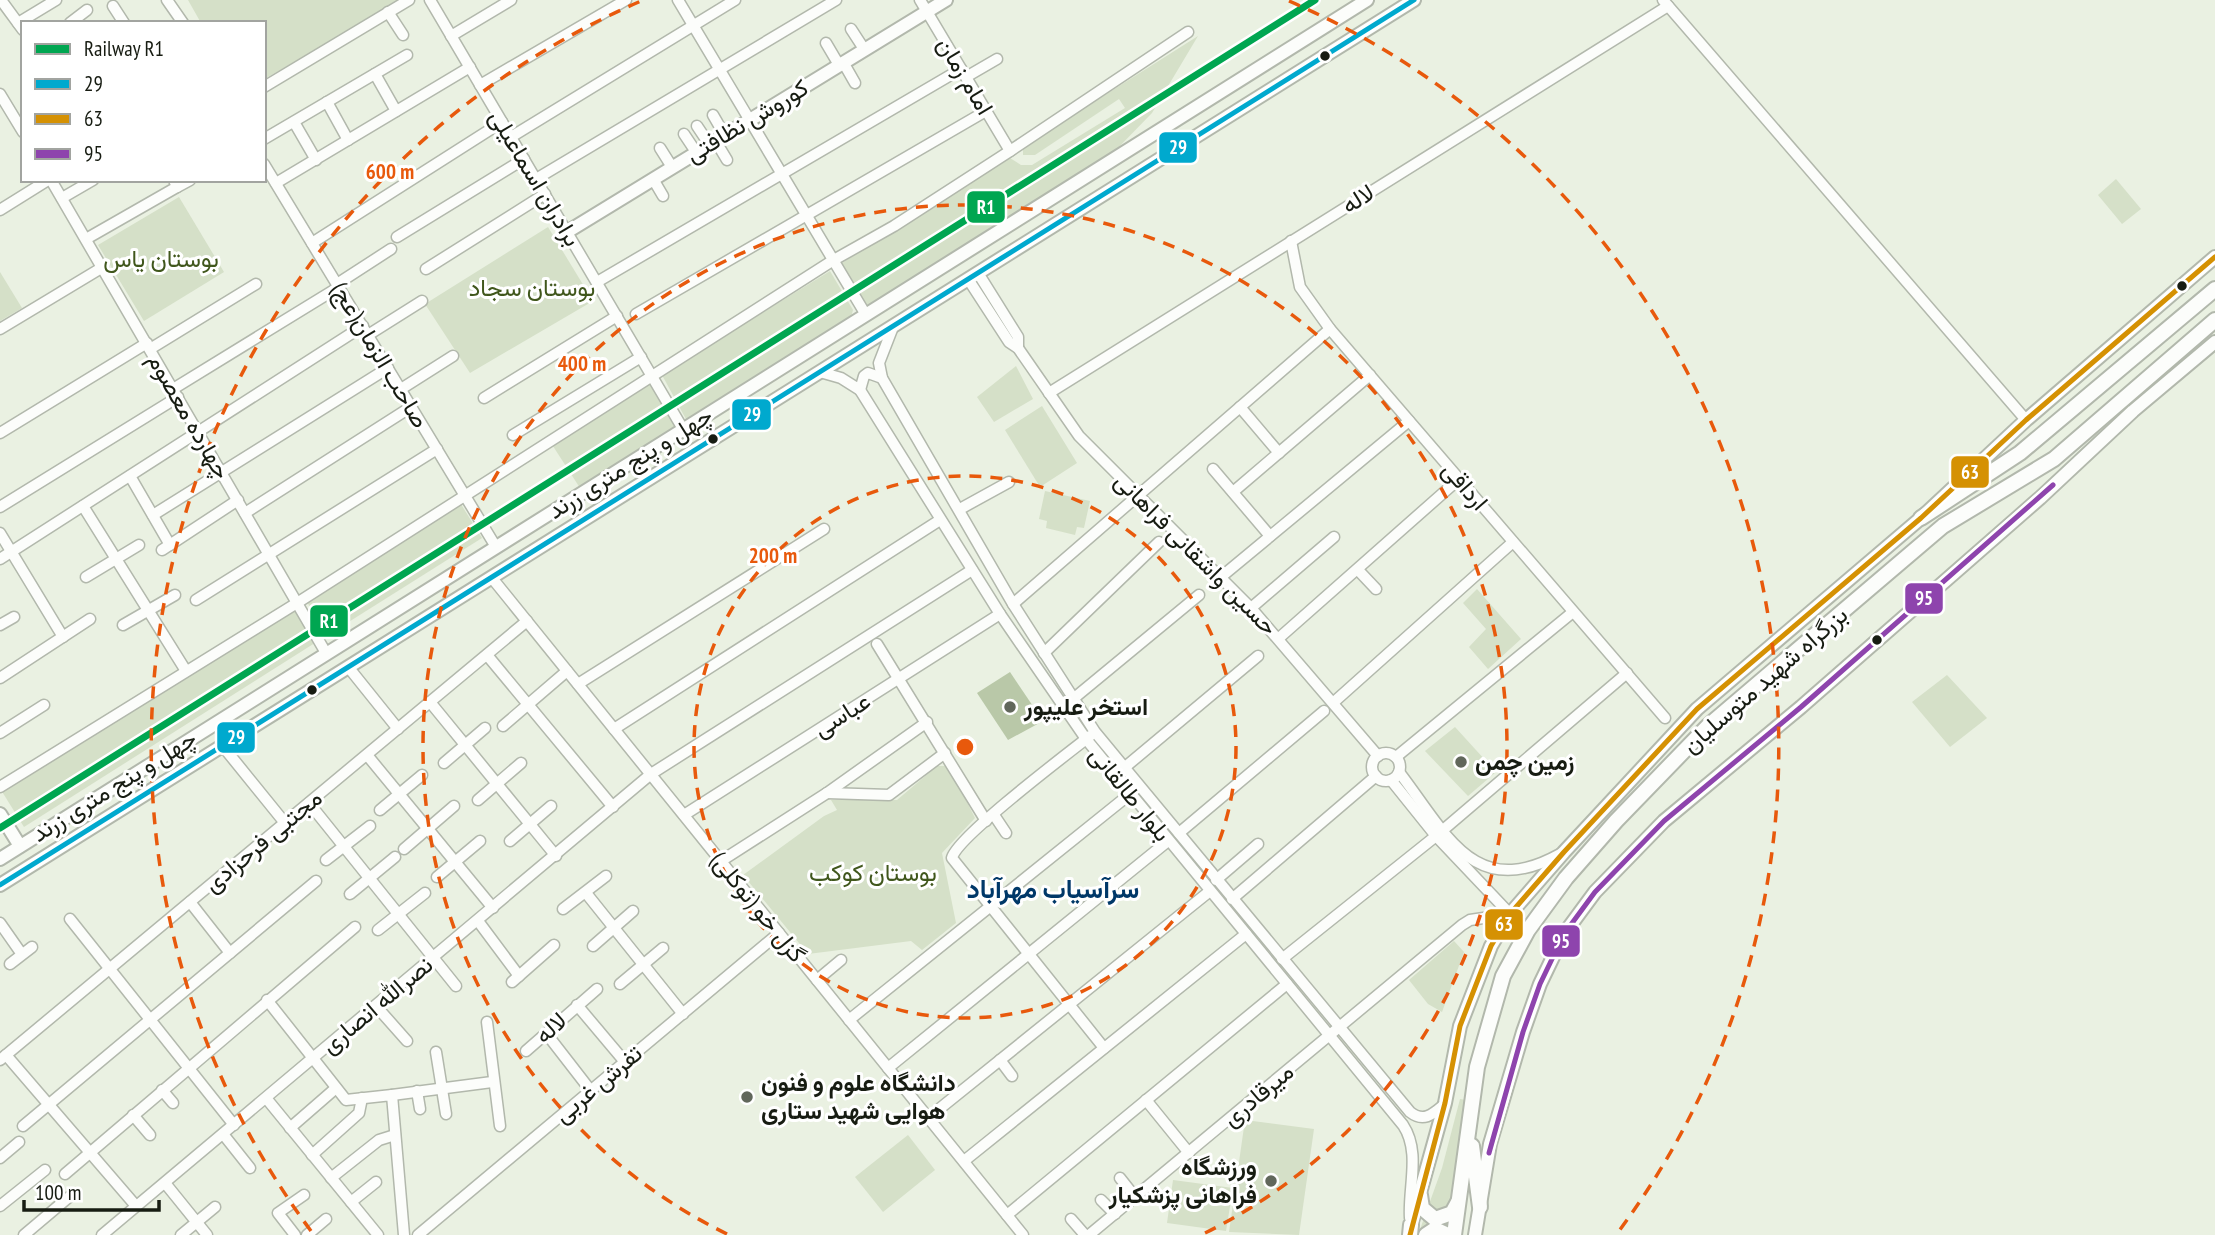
<svg xmlns="http://www.w3.org/2000/svg" width="2215" height="1235" viewBox="0 0 2215 1235" font-family="'PT Sans Narrow',Vazirmatn,sans-serif">
<rect width="100%" height="100%" fill="#eaf1e2"/>
<g fill="#d5e0c8">
<polygon points="188,0 406,0 264,79 264,23 201,23"/>
<polygon points="1198,36 1152,113 1115,151 870,306 864,305 839,265 1001,160 1010,158 1021,165 1032,165 1125,108 1119,99 1035,155 1023,155 1023,147"/>
<polygon points="2116,179 2141,209 2122,224 2098,195"/>
<polygon points="179,197 224,272 144,321 98,245"/>
<polygon points="548,227 593,301 470,373 425,304"/>
<polygon points="830,271 853,310 851,317 687,421 662,375"/>
<polygon points="0,272 22,308 0,321"/>
<polygon points="1016,366 1033,399 994,422 977,397"/>
<polygon points="651,382 677,424 675,429 580,488 551,443"/>
<polygon points="1042,406 1077,463 1040,487 1005,430"/>
<polygon points="1045,491 1090,501 1084,528 1077,527 1075,535 1046,528 1047,521 1039,519"/>
<polygon points="459,501 482,538 328,635 305,599"/>
<polygon points="1477,589 1521,639 1488,669 1469,647 1486,629 1463,603"/>
<polygon points="295,607 318,641 24,827 1,790"/>
<polygon points="1947,675 1987,718 1950,747 1912,702"/>
<polygon points="1455,727 1496,772 1468,796 1425,751"/>
<polygon points="937,766 949,766 975,818 942,853 956,923 922,950 911,941 808,954 743,875 824,816 837,810 831,800 897,800"/>
<polygon points="1454,941 1464,952 1442,1012 1428,1004 1409,980"/>
<polygon points="1460,1099 1466,1100 1449,1231 1442,1223 1418,1235 1442,1168"/>
<polygon points="1245,1120 1314,1129 1299,1235 1229,1232"/>
<polygon points="908,1135 935,1170 883,1212 855,1177"/>
<polygon points="1173,1180 1233,1188 1226,1231 1167,1223"/>
</g>
<polygon fill="#b9c8a8" points="1010,672 1043,721 1008,740 977,693"/>
<g fill="none" stroke-linecap="round" stroke-linejoin="round">
<g stroke="#b2b8ac" stroke-width="13">
<g id="minor">
<polyline points="1,0 23,30"/>
<polyline points="167,0 183,23"/>
<polyline points="430,0 683,429"/>
<polyline points="678,0 866,315"/>
<polyline points="920,0 1010,151"/>
<polyline points="1663,0 2026,420"/>
<polyline points="113,6 124,23"/>
<polyline points="388,12 403,35"/>
<polyline points="18,23 56,0"/>
<polyline points="70,23 87,10"/>
<polyline points="851,29 864,49"/>
<polyline points="451,36 511,0"/>
<polyline points="826,43 839,65"/>
<polyline points="843,62 855,83"/>
<polyline points="375,74 396,111"/>
<polyline points="966,77 997,59"/>
<polyline points="480,85 626,0"/>
<polyline points="264,87 409,0"/>
<polyline points="0,94 23,132"/>
<polyline points="327,102 348,140"/>
<polyline points="713,115 724,134"/>
<polyline points="294,122 316,160"/>
<polyline points="697,126 709,144"/>
<polyline points="684,134 696,152"/>
<polyline points="511,137 735,0"/>
<polyline points="264,139 407,55"/>
<polyline points="715,140 727,160"/>
<polyline points="660,148 672,167"/>
<polyline points="264,164 496,547"/>
<polyline points="536,179 836,0"/>
<polyline points="653,179 663,196"/>
<polyline points="51,180 326,653"/>
<polyline points="276,183 470,67"/>
<polyline points="177,187 190,180"/>
<polyline points="62,198 93,180"/>
<polyline points="0,210 48,180"/>
<polyline points="397,237 524,159"/>
<polyline points="86,239 177,187 174,180"/>
<polyline points="1291,241 1300,287 1330,329 1665,718"/>
<polyline points="312,243 502,122"/>
<polyline points="426,269 545,194"/>
<polyline points="978,273 1018,337 1018,348"/>
<polyline points="968,279 1009,342 1018,348 1079,436 1251,608 1378,756"/>
<polyline points="597,282 961,69"/>
<polyline points="337,284 391,249"/>
<polyline points="636,314 986,111"/>
<path d="M893 327 879 363 882 378 1013 604 1095 732 1410 1112C1424 1123 1433 1114 1445 1104"/>
<polyline points="0,329 103,267"/>
<polyline points="368,335 422,301"/>
<polyline points="150,349 256,284"/>
<path d="M820 372 841 378 860 390 1000 614 1086 739 1403 1125C1421 1152 1408 1187 1410 1218"/>
<polyline points="173,389 339,287"/>
<polyline points="401,389 453,356"/>
<polyline points="860,390 864,376 868,373 882,378"/>
<polyline points="1049,393 1668,6"/>
<polyline points="484,398 617,316"/>
<polyline points="1240,407 1279,453"/>
<polyline points="0,433 147,343"/>
<polyline points="513,435 641,357"/>
<polyline points="1213,469 1270,536"/>
<polyline points="130,476 170,545"/>
<polyline points="1233,492 1370,375"/>
<polyline points="83,506 186,671"/>
<polyline points="0,507 178,397"/>
<polyline points="960,509 1009,482"/>
<polyline points="245,513 411,407"/>
<polyline points="153,515 388,368"/>
<polyline points="0,533 63,637"/>
<polyline points="162,550 238,500"/>
<polyline points="0,559 363,326"/>
<polyline points="1358,570 1376,589"/>
<polyline points="86,577 139,545"/>
<polyline points="1221,577 1409,421"/>
<polyline points="492,578 1023,1235"/>
<polyline points="196,600 437,449"/>
<polyline points="1013,604 1330,329"/>
<polyline points="1251,608 1334,537"/>
<polyline points="0,625 14,617"/>
<polyline points="123,625 175,595"/>
<polyline points="1279,638 1459,479"/>
<polyline points="877,644 986,821"/>
<polyline points="1044,653 1159,542"/>
<polyline points="487,655 613,807"/>
<polyline points="349,668 398,729"/>
<polyline points="0,678 90,619"/>
<polyline points="578,684 824,529"/>
<polyline points="1073,699 1199,595"/>
<polyline points="430,702 556,856"/>
<polyline points="1334,702 1513,542"/>
<polyline points="503,726 567,671"/>
<polyline points="614,729 940,520"/>
<polyline points="0,733 44,705"/>
<path d="M1090 736C1067 754 956 838 952 858L1104 1048"/>
<polyline points="221,744 285,823"/>
<circle cx="1386" cy="767" r="14"/>
<polyline points="367,755 493,908"/>
<polyline points="1396,757 1573,612"/>
<polyline points="444,763 485,728"/>
<polyline points="1124,768 1258,656"/>
<path d="M1399 772C1446 833 1474 902 1560 854"/>
<polyline points="1391,780 1436,836 1510,914"/>
<polyline points="0,787 297,603 832,261 894,226 1010,151 1188,32"/>
<polyline points="827,793 889,795 945,753"/>
<polyline points="478,800 521,763"/>
<polyline points="309,803 456,986"/>
<polyline points="380,810 422,775"/>
<polyline points="684,815 1000,614"/>
<polyline points="994,815 1006,833"/>
<polyline points="1179,833 1324,711"/>
<polyline points="510,841 551,806"/>
<polyline points="404,849 454,806"/>
<polyline points="326,860 370,826"/>
<polyline points="721,861 827,793 927,722"/>
<polyline points="437,877 480,841"/>
<polyline points="1216,880 1258,844"/>
<polyline points="586,893 683,1014"/>
<polyline points="350,894 395,857"/>
<polyline points="1232,899 1376,776"/>
<polyline points="190,902 230,953"/>
<polyline points="563,909 606,876"/>
<polyline points="70,919 234,1125"/>
<polyline points="478,921 519,976"/>
<polyline points="0,923 21,953"/>
<polyline points="378,930 425,893"/>
<polyline points="593,946 633,911"/>
<polyline points="1282,959 1436,836 1627,673"/>
<polyline points="10,964 32,947"/>
<polyline points="817,980 841,960"/>
<polyline points="512,982 554,945"/>
<polyline points="620,984 663,948"/>
<polyline points="267,1000 346,1100 392,1095 404,1235"/>
<polyline points="577,1005 625,1062"/>
<polyline points="376,1006 407,1041"/>
<polyline points="849,1020 1130,794"/>
<polyline points="487,1022 500,1126"/>
<polyline points="546,1033 591,1091"/>
<polyline points="526,1051 597,989"/>
<polyline points="436,1052 446,1114"/>
<polyline points="6,1055 136,1206"/>
<polyline points="0,1060 527,621"/>
<polyline points="1000,1060 1012,1076"/>
<polyline points="888,1068 1168,841"/>
<polyline points="162,1090 173,1103"/>
<polyline points="417,1091 420,1109"/>
<polyline points="392,1095 492,1082"/>
<polyline points="266,1098 378,1235"/>
<polyline points="1146,1100 1189,1153"/>
<polyline points="133,1115 150,1135"/>
<polyline points="928,1118 1210,891"/>
<polyline points="23,1126 316,881"/>
<polyline points="290,1128 336,1088"/>
<polyline points="223,1134 250,1168"/>
<polyline points="312,1155 359,1113 362,1098"/>
<polyline points="0,1158 19,1142"/>
<polyline points="964,1161 1246,934"/>
<polyline points="65,1174 355,927"/>
<polyline points="331,1178 379,1140 395,1135"/>
<polyline points="1120,1178 1135,1197"/>
<polyline points="165,1183 207,1235"/>
<polyline points="1101,1200 1115,1214"/>
<polyline points="351,1202 376,1182"/>
<polyline points="0,1206 45,1170"/>
<polyline points="1007,1215 1287,984"/>
<polyline points="1071,1219 1085,1235"/>
<polyline points="24,1235 69,1197"/>
<polyline points="102,1235 651,774 972,570"/>
<polyline points="181,1235 215,1207"/>
<polyline points="295,1235 278,1213 304,1195"/>
<polyline points="307,1235 326,1219"/>
<polyline points="418,1235 779,933"/>
<polyline points="1089,1235 1462,925 1470,920 1510,914"/>
</g>
</g>
<g stroke="#b2b8ac" stroke-width="16">
<g id="major">
<polyline points="567,232 946,0"/>
<polyline points="0,814 20,846"/>
<polyline points="0,859 1367,0"/>
<polyline points="0,885 1414,0"/>
<polyline points="1411,1225 1445,1103 1460,1026 1491,946 1510,914 1564,852 1697,709 1921,518 2026,420 2215,257"/>
<polyline points="1475,1235 1490,1144 1523,1032 1540,984 1564,934 1595,892 1664,821 1801,707 2040,498 2133,411 2215,342"/>
</g>
</g>
<g stroke="#b2b8ac" stroke-width="18">
<g id="highway">
<polyline points="1921,518 2020,453 2215,289"/>
<polyline points="1472,1146 1480,1207"/>
<polyline points="1420,1195 1422,1208 1435,1219 1452,1213 1458,1202"/>
<polyline points="1410,1235 1411,1225"/>
<polyline points="1426,1235 1435,1229 1448,1235"/>
<polyline points="1454,1235 1477,1067 1503,976 1528,930 1566,878 1616,821 1708,726 1943,526 2054,459 2215,320"/>
</g>
</g>
<use href="#minor" stroke="#fcfdfb" stroke-width="10"/>
<use href="#major" stroke="#fcfdfb" stroke-width="12"/>
<use href="#highway" stroke="#fcfdfb" stroke-width="14"/>
<g stroke="#fff" stroke-width="10">
<polyline id="bus-1" points="0,885 1414,0"/>
</g>
<g stroke="#fff" stroke-width="10">
<polyline id="bus-2" points="1410,1235 1445,1103 1460,1026 1491,946 1510,914 1564,852 1697,709 1921,518 2026,420 2215,257"/>
</g>
<g stroke="#fff" stroke-width="10">
<polyline id="bus-3" points="1489,1153 1523,1032 1540,984 1564,934 1595,892 1664,821 1801,707 2053,485"/>
</g>
<use href="#bus-1" stroke="#00a9ce" stroke-width="5"/>
<use href="#bus-2" stroke="#d59103" stroke-width="5"/>
<use href="#bus-3" stroke="#8e44ad" stroke-width="5"/>
<g stroke="#fff" stroke-width="12">
<polyline id="rail-1" points="0,828 1315,0"/>
</g>
<use href="#rail-1" stroke="#00a651" stroke-width="7"/>
</g>
<g fill="none" stroke="#e8590c" stroke-width="3.5" stroke-dasharray="12 9">
<circle cx="965" cy="747" r="271"/>
<path d="M727 1234A542 542 0 1 1 1203 1234"/>
<path d="M311 1231A813 813 0 0 1 641 1M1289 1A813 813 0 0 1 1619 1231"/>
</g>
<g fill="#171c12" stroke="#fff" stroke-width="2.5">
<circle cx="1325" cy="56" r="6"/>
<circle cx="2182" cy="286" r="6"/>
<circle cx="713" cy="439" r="6"/>
<circle cx="1877" cy="640" r="6"/>
<circle cx="312" cy="690" r="6"/>
</g>
<g fill="#61675b" stroke="#fff" stroke-width="2.5">
<circle cx="1010" cy="707" r="7"/>
<circle cx="1461" cy="762" r="7"/>
<circle cx="747" cy="1097" r="7"/>
<circle cx="1271" cy="1181" r="7"/>
</g>
<g text-anchor="middle" stroke-width="6" stroke-linejoin="round" paint-order="stroke">
<g font-size="24" fill="#171c12" stroke="#fff">
<text transform="translate(965 76) rotate(59)" y="8">امام زمان</text>
<text transform="translate(747 121) rotate(-31)" y="8">کوروش نظافتی</text>
<text transform="translate(535 178) rotate(59)" y="8">برادران اسماعیلی</text>
<text transform="translate(1358 199) rotate(-32)" y="8">لاله</text>
<text transform="translate(380 355) rotate(59)" y="8">صاحب الزمان(عج)</text>
<text transform="translate(189 416) rotate(60)" y="8">چهارده معصوم</text>
<text transform="translate(630 463) rotate(-32)" y="8">چهل و پنج متری زرند</text>
<text transform="translate(1465 486) rotate(49)" y="8">ارداقی</text>
<text transform="translate(1196 554) rotate(45)" y="8">حسین واشقانی فراهانی</text>
<text transform="translate(1765 680) rotate(-41)" y="8">بزرگراه شهید متوسلیان</text>
<text transform="translate(842 715) rotate(-32)" y="8">عباسی</text>
<text transform="translate(114 786) rotate(-32)" y="8">چهل و پنج متری زرند</text>
<text transform="translate(1130 794) rotate(51)" y="8">بلوار طالقانی</text>
<text transform="translate(263 841) rotate(-40)" y="8">مجتبی فرحزادی</text>
<text transform="translate(758 907) rotate(51)" y="8">گزل خو (توکلی)</text>
<text transform="translate(377 1005) rotate(-40)" y="8">نصرالله انصاری</text>
<text transform="translate(551 1028) rotate(-42)" y="8">لاله</text>
<text transform="translate(598 1084) rotate(-40)" y="8">تفرش غربی</text>
<text transform="translate(1258 1095) rotate(-40)" y="8">میرقادری</text>
</g>
<g font-size="24" fill="#40571c" stroke="#fff">
<text x="161" y="267">بوستان یاس</text>
<text x="532" y="296">بوستان سجاد</text>
<text x="873" y="881">بوستان کوکب</text>
</g>
<g font-size="24" font-weight="bold" fill="#171c12" stroke="#fff" text-anchor="start">
<text x="1024" y="715">استخر علیپور</text>
<text x="1475" y="770">زمین چمن</text>
<text x="761" y="1091">دانشگاه علوم و فنون<tspan x="761" dy="28">هوایی شهید ستاری</tspan></text>
<text x="1257" y="1175" text-anchor="end">ورزشگاه<tspan x="1257" dy="28">فراهانی پزشکیار</tspan></text>
</g>
<g font-size="26" font-weight="bold" fill="#003868" stroke="#fff">
<text x="1053" y="898">سرآسیاب مهرآباد</text>
</g>
</g>
<circle cx="965" cy="747" r="10" fill="#e8590c" stroke="#fff" stroke-width="3.5"/>
<g font-size="21" text-anchor="middle" font-weight="bold" fill="#e8590c" stroke="#fff" stroke-width="6" stroke-linejoin="round" paint-order="stroke">
<text x="390" y="179">600 m</text>
<text x="582" y="371">400 m</text>
<text x="773" y="563">200 m</text>
</g>
<g stroke="#fff" stroke-width="2.5">
<rect x="1158" y="131" width="40" height="33" rx="7" fill="#00a9ce"/>
<rect x="966" y="190" width="40" height="34" rx="7" fill="#00a651"/>
<rect x="731" y="398" width="41" height="33" rx="7" fill="#00a9ce"/>
<rect x="1950" y="455" width="40" height="34" rx="7" fill="#d59103"/>
<rect x="1904" y="582" width="40" height="33" rx="7" fill="#8e44ad"/>
<rect x="309" y="604" width="40" height="34" rx="7" fill="#00a651"/>
<rect x="216" y="721" width="40" height="33" rx="7" fill="#00a9ce"/>
<rect x="1484" y="908" width="40" height="33" rx="7" fill="#d59103"/>
<rect x="1541" y="924" width="40" height="34" rx="7" fill="#8e44ad"/>
</g>
<g font-size="19" text-anchor="middle" font-weight="bold" fill="#fff">
<text x="1178" y="154">29</text>
<text x="986" y="214">R1</text>
<text x="752" y="421">29</text>
<text x="1970" y="479">63</text>
<text x="1924" y="605">95</text>
<text x="329" y="628">R1</text>
<text x="236" y="744">29</text>
<text x="1504" y="931">63</text>
<text x="1561" y="948">95</text>
</g>
<rect x="21" y="21" width="245" height="161" fill="#ffffff" stroke="#a2a4a0" stroke-width="2"/>
<rect x="35" y="44" width="35" height="10" fill="#00a651" stroke="#a2a4a0" stroke-width="2"/>
<text x="84" y="56" font-size="21" fill="#171c12">Railway R1</text>
<rect x="35" y="79" width="35" height="10" fill="#00a9ce" stroke="#a2a4a0" stroke-width="2"/>
<text x="84" y="91" font-size="21" fill="#171c12">29</text>
<rect x="35" y="114" width="35" height="10" fill="#d59103" stroke="#a2a4a0" stroke-width="2"/>
<text x="84" y="126" font-size="21" fill="#171c12">63</text>
<rect x="35" y="149" width="35" height="10" fill="#8e44ad" stroke="#a2a4a0" stroke-width="2"/>
<text x="84" y="161" font-size="21" fill="#171c12">95</text>
<path d="M24 1200v10h135v-10" fill="none" stroke="#171c12" stroke-width="3.5"/>
<text x="35" y="1200" font-size="21" fill="#171c12" stroke="#ffffff" stroke-width="5" paint-order="stroke">100 m</text>
</svg>
